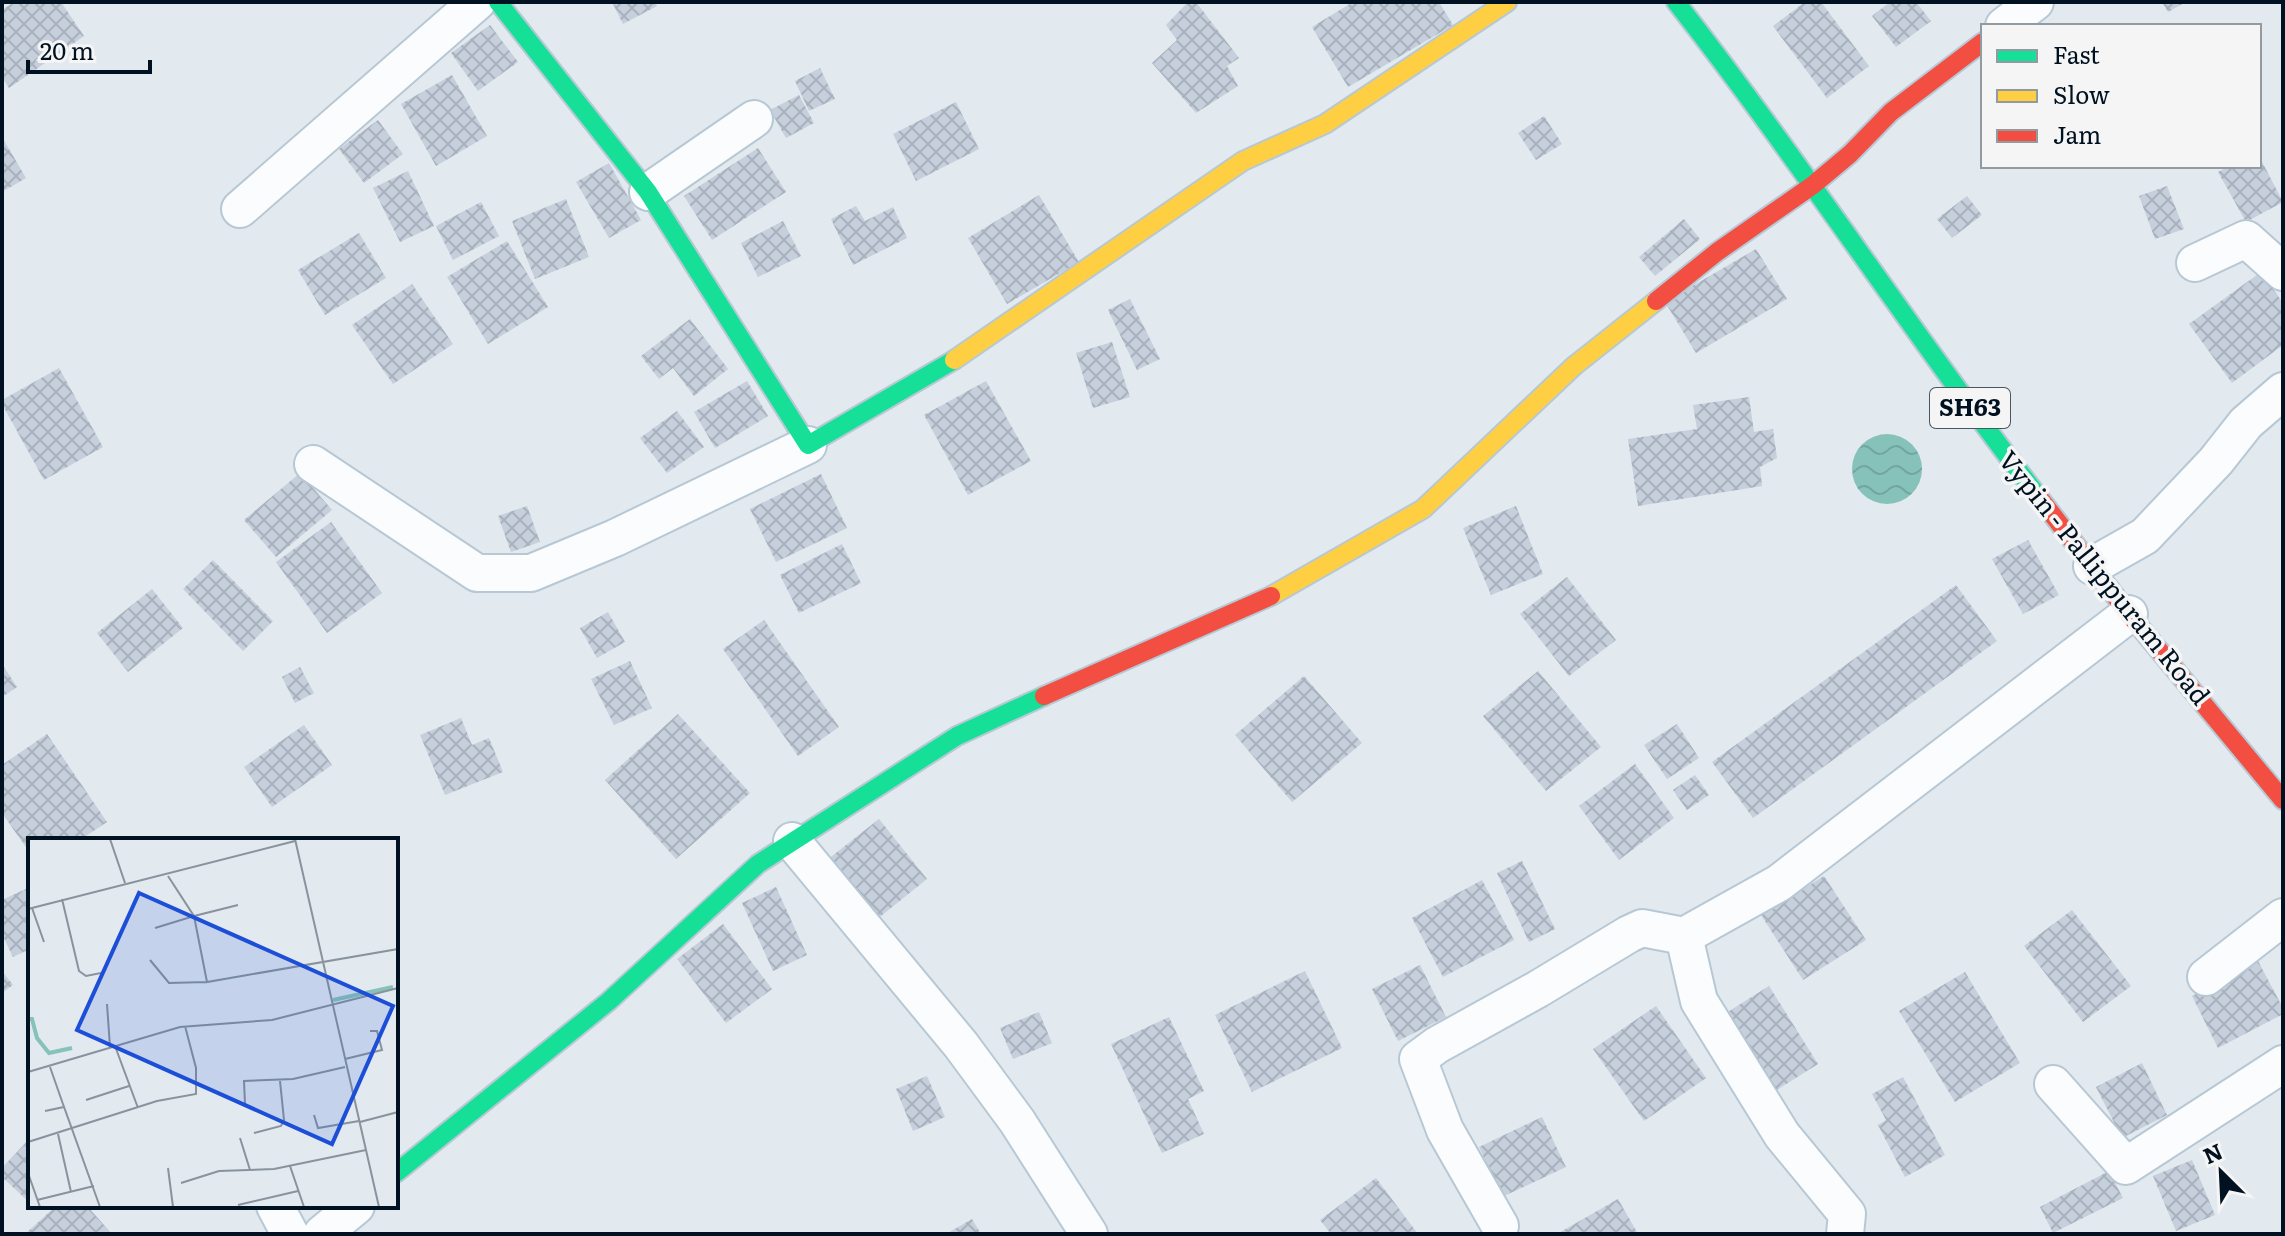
<svg xmlns="http://www.w3.org/2000/svg" width="2285" height="1236" viewBox="0 0 2285 1236" font-family="Literata,serif">
<defs>
<pattern id="water-waves" width="16" height="10" patternUnits="userSpaceOnUse" patternTransform="scale(2)"><rect width="16" height="10" fill="#86c2ba"/><path d="M0 5q4-4 8 0t8 0" fill="none" stroke="#72a6a0"/></pattern>
<pattern id="building-cross-hatch" width="8" height="8" patternUnits="userSpaceOnUse" patternTransform="scale(2)"><rect width="8" height="8" fill="#c6cfdc"/><path d="M0 0l8 8M0 8l8-8" fill="none" stroke="#a8b1bc"/></pattern>
</defs>
<rect width="100%" height="100%" fill="#e2e9ef"/>
<circle fill="url(#water-waves)" cx="1887" cy="469" r="35"/>
<g fill="url(#building-cross-hatch)">
<polygon points="14,2 61,2 84,36 9,88 2,77 2,10"/>
<polygon points="612,2 655,2 657,6 623,24"/>
<polygon points="1188,2 1196,2 1239,58 1227,66 1238,86 1196,113 1152,63 1177,40 1166,25"/>
<polygon points="1353,2 1439,2 1453,25 1348,87 1312,27"/>
<polygon points="1805,2 1821,2 1869,66 1827,98 1773,26"/>
<polygon points="1890,2 1916,2 1931,21 1896,47 1872,16"/>
<polygon points="2162,2 2186,2 2168,12"/>
<polygon points="490,25 518,62 478,91 451,53"/>
<polygon points="820,68 835,99 809,111 795,81"/>
<polygon points="452,75 487,136 436,166 401,104"/>
<polygon points="799,95 814,123 786,138 770,110"/>
<polygon points="956,102 979,149 916,181 893,134"/>
<polygon points="1544,116 1562,144 1536,160 1518,133"/>
<polygon points="378,120 403,154 364,183 339,149"/>
<polygon points="2,137 26,178 2,192"/>
<polygon points="758,148 786,192 712,240 684,196"/>
<polygon points="2259,156 2283,202 2246,222 2218,172 2229,166 2259,166"/>
<polygon points="609,163 641,220 609,238 576,182"/>
<polygon points="408,171 434,226 400,242 373,188"/>
<polygon points="2167,186 2184,229 2155,239 2139,196"/>
<polygon points="1039,195 1079,262 1007,304 968,238"/>
<polygon points="1967,196 1982,215 1952,238 1937,219"/>
<polygon points="566,199 589,257 535,279 512,221"/>
<polygon points="481,202 499,236 453,260 436,226"/>
<polygon points="856,206 865,221 893,207 907,238 853,265 831,219"/>
<polygon points="1684,219 1700,239 1655,276 1639,257"/>
<polygon points="783,221 801,256 758,277 741,243"/>
<polygon points="359,233 386,278 325,315 298,270"/>
<polygon points="507,241 548,307 488,344 447,277"/>
<polygon points="1756,249 1787,299 1696,353 1665,302"/>
<polygon points="2261,272 2283,303 2283,345 2232,383 2189,324"/>
<polygon points="412,284 453,344 393,384 352,325"/>
<polygon points="1130,299 1160,359 1137,370 1108,310"/>
<polygon points="690,319 728,369 694,396 673,368 659,379 641,356"/>
<polygon points="1112,342 1130,397 1093,408 1076,353"/>
<polygon points="59,368 103,447 44,480 2,404 2,400"/>
<polygon points="747,381 768,416 715,448 694,412"/>
<polygon points="986,381 1031,461 968,495 924,415"/>
<polygon points="1749,397 1754,432 1773,429 1777,458 1760,467 1762,486 1638,506 1628,439 1697,429 1693,405"/>
<polygon points="677,411 704,447 667,473 640,438"/>
<polygon points="300,473 332,510 276,557 244,520"/>
<polygon points="821,474 847,528 776,562 750,509"/>
<polygon points="527,506 540,542 511,552 498,516"/>
<polygon points="1516,506 1543,574 1491,595 1463,528"/>
<polygon points="331,522 382,593 327,633 276,562"/>
<polygon points="2028,540 2059,595 2023,614 1992,559"/>
<polygon points="842,544 861,583 799,613 780,575"/>
<polygon points="213,560 273,621 243,651 183,589"/>
<polygon points="1567,577 1616,640 1569,676 1520,614"/>
<polygon points="1956,585 1997,641 1753,818 1712,762"/>
<polygon points="152,589 183,628 128,672 97,633"/>
<polygon points="608,612 625,642 597,658 580,628"/>
<polygon points="764,620 839,727 798,756 723,649"/>
<polygon points="630,661 652,708 614,725 591,679"/>
<polygon points="2,664 17,687 2,697"/>
<polygon points="300,667 314,693 295,703 282,677"/>
<polygon points="1538,671 1601,747 1546,791 1483,716"/>
<polygon points="1304,676 1362,743 1292,802 1235,735"/>
<polygon points="678,714 750,793 676,859 605,780"/>
<polygon points="461,718 472,745 489,738 503,772 445,795 420,735"/>
<polygon points="1677,724 1699,758 1667,779 1644,745"/>
<polygon points="304,725 332,765 272,807 244,767"/>
<polygon points="47,734 107,822 80,840 30,840 30,853 2,813 2,765"/>
<polygon points="1635,764 1674,818 1619,860 1579,806"/>
<polygon points="1695,775 1709,795 1687,810 1673,790"/>
<polygon points="879,819 927,879 876,920 827,860"/>
<polygon points="1522,861 1555,929 1529,942 1497,873"/>
<polygon points="1824,876 1866,940 1803,980 1761,915"/>
<polygon points="1482,880 1514,940 1443,977 1412,918"/>
<polygon points="30,887 30,949 13,957 2,934 2,900"/>
<polygon points="776,887 807,955 773,971 742,903"/>
<polygon points="2072,910 2131,986 2083,1022 2024,946"/>
<polygon points="723,924 772,989 726,1023 677,959"/>
<polygon points="2258,961 2283,1008 2283,1014 2218,1048 2192,996"/>
<polygon points="1420,965 1446,1017 1398,1041 1372,989"/>
<polygon points="2,971 13,985 2,993"/>
<polygon points="1305,971 1342,1048 1252,1092 1215,1015"/>
<polygon points="1965,972 2020,1063 1955,1102 1899,1011"/>
<polygon points="1769,986 1818,1064 1764,1098 1715,1020"/>
<polygon points="1656,1006 1706,1078 1644,1121 1593,1049"/>
<polygon points="1039,1012 1052,1043 1013,1059 1000,1028"/>
<polygon points="1169,1017 1204,1091 1188,1099 1204,1134 1162,1153 1111,1044"/>
<polygon points="2142,1063 2167,1115 2122,1138 2096,1087"/>
<polygon points="927,1076 945,1117 913,1131 896,1089"/>
<polygon points="1903,1077 1945,1155 1905,1177 1878,1125 1886,1120 1872,1094"/>
<polygon points="1542,1117 1566,1167 1502,1197 1479,1147"/>
<polygon points="30,1138 30,1203 2,1177 2,1168"/>
<polygon points="2192,1160 2215,1215 2176,1231 2153,1176"/>
<polygon points="2109,1171 2123,1198 2053,1233 2040,1207"/>
<polygon points="1376,1178 1418,1234 1331,1234 1320,1220"/>
<polygon points="1618,1199 1638,1234 1557,1234"/>
<polygon points="56,1206 87,1206 112,1234 25,1234"/>
<polygon points="972,1219 981,1234 946,1234"/>
</g>
<g fill="none" stroke-linecap="round" stroke-linejoin="round">
<g stroke="#b7c8d5" stroke-width="40">
<g id="street">
<polyline points="2004,26 2035,2"/>
<polyline points="648,192 754,119"/>
<polyline points="240,209 477,2"/>
<polyline points="2195,263 2246,239 2283,272"/>
<polyline points="313,464 477,573 531,573 615,538 808,445"/>
<polyline points="2092,566 2145,536 2216,461 2246,423 2283,391"/>
<polyline points="792,841 961,1045 1017,1121 1089,1234"/>
<polyline points="1684,936 1699,1001 1782,1135 1847,1214 1845,1234"/>
<polyline points="2206,977 2283,917"/>
<polyline points="2053,1084 2126,1166 2283,1064"/>
<polyline points="275,1206 290,1234"/>
<polyline points="1500,1226 1445,1130 1418,1059 1437,1045 1538,989 1629,934 1642,928 1684,936 1779,883 2129,614"/>
<polyline points="322,1234 356,1206"/>
</g>
</g>
<g stroke="#b7c8d5" stroke-width="22">
<g id="fast">
<polyline points="498,2 648,192 808,445 954,360"/>
<path d="M1676 2C1802 163 1913 335 2038 496"/>
<polyline points="396,1173 609,1001 758,864 957,736 1044,696"/>
</g>
</g>
<g stroke="#b7c8d5" stroke-width="22">
<g id="slow">
<polyline points="954,360 1243,161 1325,124 1507,2"/>
<polyline points="1271,596 1423,509 1574,366 1656,301"/>
</g>
</g>
<g stroke="#b7c8d5" stroke-width="22">
<g id="jam">
<polyline points="1656,301 1717,252 1813,185 1850,154 1891,112 1983,42"/>
<polyline points="2038,496 2129,614 2283,800"/>
<polyline points="1044,696 1271,596"/>
</g>
</g>
<use href="#street" stroke="#fbfcfd" stroke-width="36"/>
<use href="#fast" stroke="#16e098" stroke-width="18"/>
<use href="#slow" stroke="#ffcf43" stroke-width="18"/>
<use href="#jam" stroke="#f24e42" stroke-width="18"/>
</g>
<g text-anchor="middle" stroke-width="7" stroke-linejoin="round" paint-order="stroke">
<rect fill="#f5f5f5" stroke="#4a5661" stroke-width="2" x="1930" y="388" width="80" height="40" rx="6"/>
<g font-size="24" font-weight="bold" fill="#001221">
<text x="1970" y="416">SH63</text>
</g>
<g font-size="26" fill="#001221" stroke="#f5f5f5">
<text transform="translate(2104 578) rotate(51)" y="9">Vypin - Pallippuram Road</text>
</g>
</g>
<g transform="translate(28 838)">
<rect width="370" height="370" fill="#e2e9ef"/>
<path fill="none" stroke="#86c2ba" stroke-width="4" d="M305 162 365 149M0 181H4L9 200 21 215 44 210"/>
<path fill="none" stroke="#88939d" stroke-width="2" d="M82 1 97 45M267 1 351 369M140 38 166 78 210 67M34 61 51 133 58 138 73 135M4 70 16 104M0 71 267 3M127 90 166 78 179 144 370 111M122 122 141 145 179 144M79 166 82 209M87 208 110 270M317 221 354 212 349 193H342M22 229 36 269M0 234 152 189 244 182 370 150M58 262 101 248M217 266 216 243 265 241 317 229M17 273 36 269 72 369M286 277 290 290 331 283M332 284 370 274M226 295 253 288 256 282 252 243M30 296 43 354M212 300 222 332M0 304 129 263 168 256V230L157 188M262 328 276 369M140 330 145 369M0 335 12 369M153 345 191 333 246 331 338 312M9 362 66 348M210 367 270 353"/>
<path fill="#1d4ed8" fill-opacity="0.15" stroke="#1d4ed8" stroke-width="4" d="M111 55 365 168 304 306 49 192Z"/>
<rect width="370" height="370" fill="none" stroke="#001221" stroke-width="4"/>
</g>
<rect width="2285" height="1236" fill="none" stroke="#001221" stroke-width="8"/>
<rect x="1981" y="24" width="280" height="144" fill="#f5f5f5" stroke="#939aa0" stroke-width="2"/>
<rect x="1997" y="50" width="40" height="12" fill="#16e098" stroke="#939aa0" stroke-width="2"/>
<text x="2053" y="64" font-size="24" fill="#001221">Fast</text>
<rect x="1997" y="90" width="40" height="12" fill="#ffcf43" stroke="#939aa0" stroke-width="2"/>
<text x="2053" y="104" font-size="24" fill="#001221">Slow</text>
<rect x="1997" y="130" width="40" height="12" fill="#f24e42" stroke="#939aa0" stroke-width="2"/>
<text x="2053" y="144" font-size="24" fill="#001221">Jam</text>
<g transform="translate(2221 1172) rotate(336)" stroke="#f5f5f5" stroke-width="6" paint-order="stroke">
<path d="M0-6L14 30L0 20L-14 30Z" fill="#001221"/>
<text y="-12" font-size="22" font-weight="bold" text-anchor="middle" fill="#001221">N</text>
</g>
<path d="M28 60v12h122v-12" fill="none" stroke="#001221" stroke-width="4"/>
<text x="40" y="60" font-size="24" fill="#001221" stroke="#f5f5f5" stroke-width="6" paint-order="stroke">20 m</text>
</svg>
